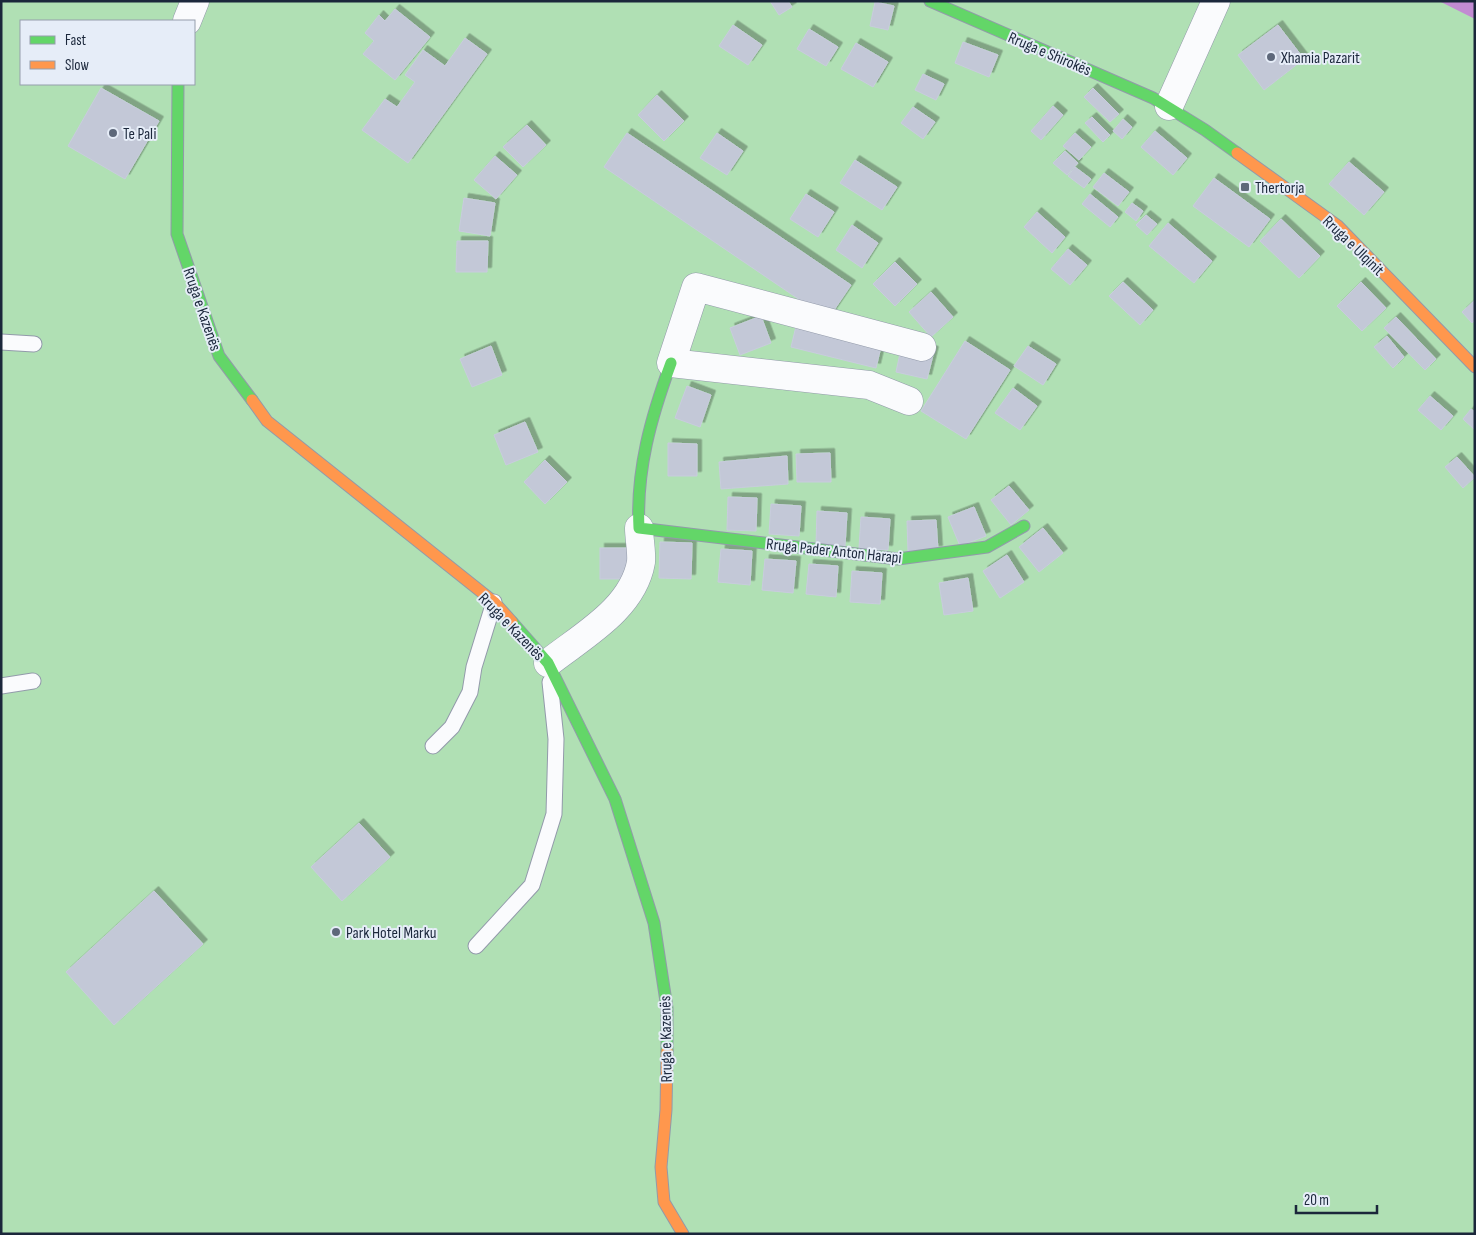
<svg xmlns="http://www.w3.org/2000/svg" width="1476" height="1235" viewBox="0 0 1476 1235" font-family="'Sofia Sans Condensed',sans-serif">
<defs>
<filter id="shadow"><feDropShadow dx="4.5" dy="-4.5" stdDeviation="0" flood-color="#0004"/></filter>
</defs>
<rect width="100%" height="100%" fill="#dbe2ef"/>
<path fill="#b0e0b4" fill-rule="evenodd" d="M1 1H1475V1234H1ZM21 21H194V84H21Z"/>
<polygon fill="#c28bd2" points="1439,1 1475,1 1475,19"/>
<g fill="#c3c8d7" stroke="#c8ccdd" filter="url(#shadow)">
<polygon points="770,1 788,1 792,7 779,15"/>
<polygon points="875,2 894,6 888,30 870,26"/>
<polygon points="395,9 430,37 395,80 363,54 374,41 365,33 379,15 385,21"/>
<polygon points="733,25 762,45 748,65 719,46"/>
<polygon points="1278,25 1304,59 1264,90 1238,55"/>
<polygon points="809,29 838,47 826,66 797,49"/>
<polygon points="465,38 487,54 408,163 362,130 385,99 397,107 415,82 405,75 423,50 445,66"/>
<polygon points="963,42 998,55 989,77 955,63"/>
<polygon points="856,43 888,62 873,87 841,69"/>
<polygon points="923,74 944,84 936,100 915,90"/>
<polygon points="101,88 159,121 125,179 68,146"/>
<polygon points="1093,88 1119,114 1110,122 1084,97"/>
<polygon points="657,95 684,121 664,141 638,115"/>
<polygon points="1053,106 1063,115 1041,140 1031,131"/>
<polygon points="913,107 935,122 923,139 901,123"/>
<polygon points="1092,117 1110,135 1103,142 1085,123"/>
<polygon points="1123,119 1132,127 1122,139 1113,131"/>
<polygon points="527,125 546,145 523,167 503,147"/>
<polygon points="1155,131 1187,158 1173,175 1141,147"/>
<polygon points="627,133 851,285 828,319 604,167"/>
<polygon points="717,133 743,151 727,175 700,158"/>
<polygon points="1075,133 1091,147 1079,160 1063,146"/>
<polygon points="1065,151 1078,163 1067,175 1053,163"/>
<polygon points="495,156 517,175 496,199 474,180"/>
<polygon points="855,160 897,187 882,210 840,183"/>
<polygon points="1349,162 1384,192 1364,215 1329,184"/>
<polygon points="1075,167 1091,179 1084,188 1068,176"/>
<polygon points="1104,173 1129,192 1118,206 1093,187"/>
<polygon points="1214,178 1270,219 1249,247 1193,206"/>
<polygon points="806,194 834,212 818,237 790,219"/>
<polygon points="1090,194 1118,217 1110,227 1082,204"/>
<polygon points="464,198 495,203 490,236 459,231"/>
<polygon points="1132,203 1143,211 1136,221 1125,212"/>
<polygon points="1037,212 1065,237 1052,253 1024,227"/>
<polygon points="1146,215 1157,224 1147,235 1136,225"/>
<polygon points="1281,219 1320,256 1299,278 1260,241"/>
<polygon points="1168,223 1212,261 1194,283 1149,246"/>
<polygon points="852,225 878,243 862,268 836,250"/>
<polygon points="457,241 488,241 487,272 456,272"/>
<polygon points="1068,249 1087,265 1070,285 1051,269"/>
<polygon points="895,262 917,284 895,306 873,284"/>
<polygon points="1123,282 1153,310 1140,325 1109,296"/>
<polygon points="1361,282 1386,308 1362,331 1337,306"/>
<polygon points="931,292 953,317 931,337 909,312"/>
<polygon points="1475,300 1475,320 1472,323 1462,312"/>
<polygon points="761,316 771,343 740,355 730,328"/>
<polygon points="1396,317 1436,359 1425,370 1384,328"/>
<polygon points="798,318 883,338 876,368 791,347"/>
<polygon points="1387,336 1404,357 1393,368 1374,347"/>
<polygon points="965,341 1010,370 966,439 921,411"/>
<polygon points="902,344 934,351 927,379 896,372"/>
<polygon points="491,346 502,375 472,387 460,359"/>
<polygon points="1028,346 1056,364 1043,385 1014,366"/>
<polygon points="687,386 711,395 700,427 675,418"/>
<polygon points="1013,388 1037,406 1020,430 995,413"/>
<polygon points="1430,396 1453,416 1441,430 1418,410"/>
<polygon points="1471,409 1475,412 1475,430 1463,419"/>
<polygon points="525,422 538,452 506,465 494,435"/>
<polygon points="668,443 697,444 697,476 668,476"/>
<polygon points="830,453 831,482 797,482 796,454"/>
<polygon points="787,456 788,484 721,489 719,462"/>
<polygon points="1457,457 1475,477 1463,488 1445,467"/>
<polygon points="545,460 567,482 545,504 524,482"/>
<polygon points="1009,486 1029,510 1011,525 991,500"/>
<polygon points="728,497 757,498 756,531 727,530"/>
<polygon points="771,504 801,506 799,536 769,534"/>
<polygon points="974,507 986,536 960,546 948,517"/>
<polygon points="817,511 847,513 845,546 816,544"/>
<polygon points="861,517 890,519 888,550 859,548"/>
<polygon points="936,520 938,550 908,551 907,521"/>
<polygon points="1043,528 1063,553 1039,572 1019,547"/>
<polygon points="660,542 692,543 691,579 659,578"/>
<rect x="600" y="548" width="28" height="31"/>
<polygon points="721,549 752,551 750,585 718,582"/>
<polygon points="1007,555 1024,582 1000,598 983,571"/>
<polygon points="765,559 796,561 793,593 762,590"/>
<polygon points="809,564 838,566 836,597 806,594"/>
<polygon points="852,571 882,573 880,604 850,602"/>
<polygon points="968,578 973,611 944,615 939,583"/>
<polygon points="359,823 390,857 342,901 311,867"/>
<polygon points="154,891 203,944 114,1025 66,972"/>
</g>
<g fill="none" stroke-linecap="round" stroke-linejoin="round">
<g stroke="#929aaa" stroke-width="17">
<g id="lane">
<polyline points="1,342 34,344"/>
<polyline points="1,686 33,681"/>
<polyline points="433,746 452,727 470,692 474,667 494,602"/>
<polyline points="476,946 532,885 554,814 556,739 550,682"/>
</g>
</g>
<g stroke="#929aaa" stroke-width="29">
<g id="street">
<polyline points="187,21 195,1"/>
<polyline points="1169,106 1216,1"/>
<polyline points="909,401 869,385 671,363 696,287 922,347"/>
<path d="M548 663C582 636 633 609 641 562 642 552 639 538 639 528"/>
</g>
</g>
<g stroke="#929aaa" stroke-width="13">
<g id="fast">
<polyline points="930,1 1153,98 1205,130 1237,153"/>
<polyline points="178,84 177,234 219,356 252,400"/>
<path d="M671 363C651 417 636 470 639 528L898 559 987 547 1024 526"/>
<polyline points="512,622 548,663 615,799 654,923 667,1008 667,1051"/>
</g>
</g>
<g stroke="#929aaa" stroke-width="13">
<g id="slow">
<polyline points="1237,153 1338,226 1475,367"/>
<polyline points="252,400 267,421 494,602 512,622"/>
<polyline points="667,1051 666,1110 661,1167 664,1202 683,1234"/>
</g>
</g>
<use href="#lane" stroke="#fafbfd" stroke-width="15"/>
<use href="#street" stroke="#fafbfd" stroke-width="28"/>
<use href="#fast" stroke="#63d668" stroke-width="11"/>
<use href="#slow" stroke="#ff974d" stroke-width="11"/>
</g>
<g fill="#5e687a" stroke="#e6edf8" stroke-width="2">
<circle cx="1271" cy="57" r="5"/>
<circle cx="113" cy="133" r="5"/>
<rect x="1240" y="182" width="10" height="10" rx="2.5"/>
<circle cx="336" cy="932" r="5"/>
</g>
<g text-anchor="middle" stroke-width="4" stroke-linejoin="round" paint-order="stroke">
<g font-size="16" fill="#1b273b" stroke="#e6edf8">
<text transform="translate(1050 53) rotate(23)" y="6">Rruga e Shirokës</text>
<text transform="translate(1354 245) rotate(44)" y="6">Rruga e Ulqinit</text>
<text transform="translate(203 309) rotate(71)" y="6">Rruga e Kazenës</text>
<text transform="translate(834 550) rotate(6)" y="6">Rruga Pader Anton Harapi</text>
<text transform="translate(512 626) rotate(46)" y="6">Rruga e Kazenës</text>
<text transform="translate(665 1039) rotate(-91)" y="6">Rruga e Kazenës</text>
</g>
<g font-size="16" fill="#1b273b" stroke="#e6edf8" text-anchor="start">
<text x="1281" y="63">Xhamia Pazarit</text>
<text x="123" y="139">Te Pali</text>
<text x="1255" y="193">Thertorja</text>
<text x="346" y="938">Park Hotel Marku</text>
</g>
</g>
<rect width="1476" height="1235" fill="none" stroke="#1b273b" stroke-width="5"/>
<rect x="20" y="20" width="175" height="65" fill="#e6edf8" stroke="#959eac"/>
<rect x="30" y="36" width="25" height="8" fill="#63d668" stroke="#959eac"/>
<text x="65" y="45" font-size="15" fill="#1b273b">Fast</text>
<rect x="30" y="61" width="25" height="8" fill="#ff974d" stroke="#959eac"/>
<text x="65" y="70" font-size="15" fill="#1b273b">Slow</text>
<path d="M1296 1205v8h81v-8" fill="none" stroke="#1b273b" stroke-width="2.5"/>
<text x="1304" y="1205" font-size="15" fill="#1b273b" stroke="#e6edf8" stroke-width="4" paint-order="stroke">20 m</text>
</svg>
